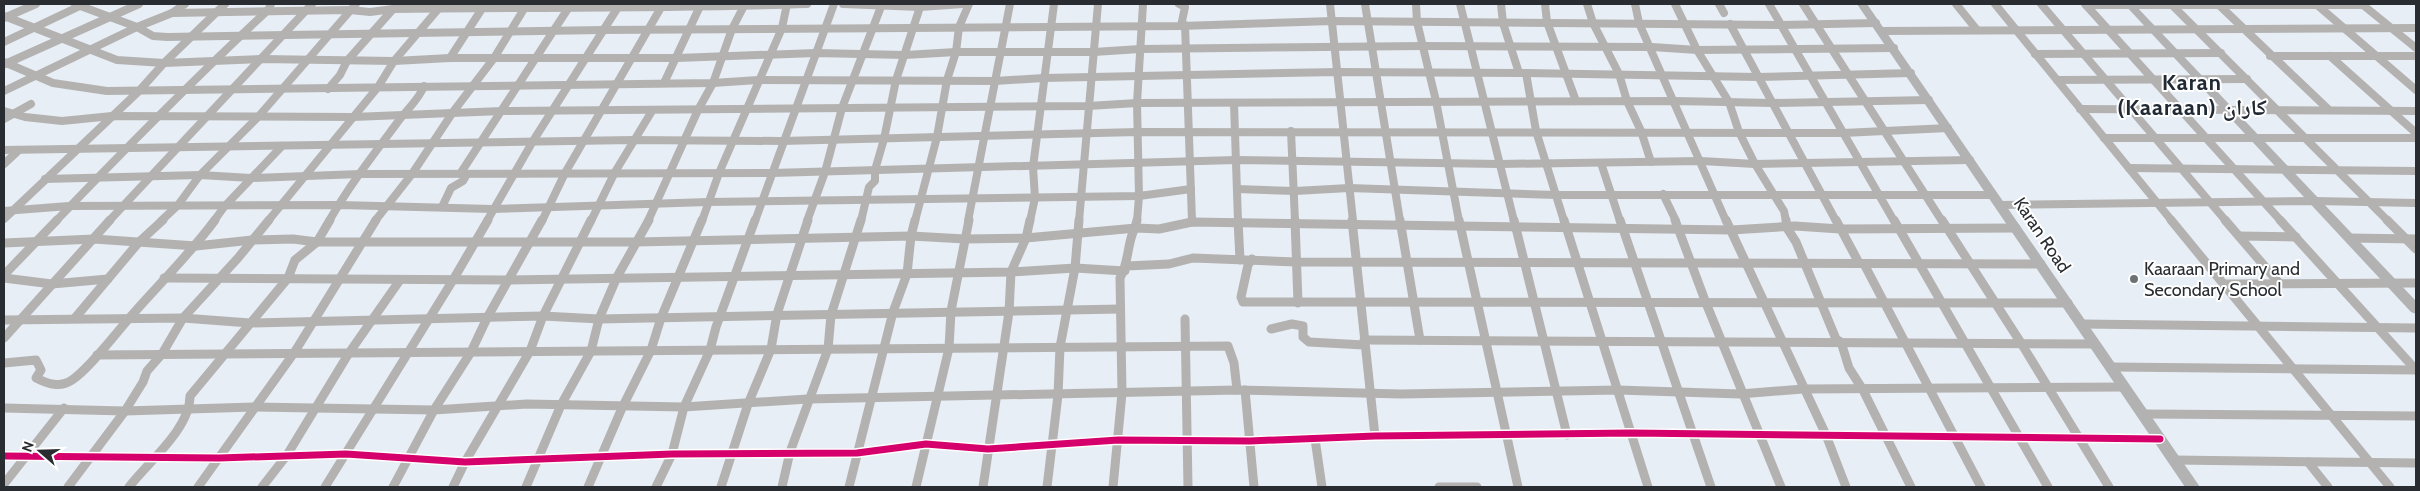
<svg xmlns="http://www.w3.org/2000/svg" width="2420" height="491" viewBox="0 0 2420 491" font-family="Cabin,'Noto Naskh Arabic',sans-serif">
<rect width="100%" height="100%" fill="#e7eef5"/>
<g fill="none" stroke-linecap="round" stroke-linejoin="round">
<g stroke="#b4b2b1" stroke-width="8">
<polyline points="75,4 137,27 153,36 167,37 603,30 1181,26 1332,21 1781,25 1876,23"/>
<polyline points="843,4 920,7 963,4"/>
<polyline points="1179,4 1185,7 1181,26"/>
<polyline points="1330,4 1353,221"/>
<polyline points="1365,4 1400,221"/>
<polyline points="1416,4 1417,22 1436,101 1459,221"/>
<polyline points="1460,4 1514,221"/>
<polyline points="1501,4 1503,23 1519,73 1526,73 1536,131 1564,221"/>
<polyline points="1545,4 1547,22 1576,101"/>
<polyline points="1587,4 1593,23 1619,74 1627,101 1641,131 1651,162"/>
<polyline points="1635,4 1639,23 1726,221"/>
<polyline points="1675,4 1697,50 1729,102 1739,132 1755,164 1784,211 1786,221"/>
<polyline points="1719,4 1724,13"/>
<polyline points="1769,4 1894,221"/>
<polyline points="1803,4 1942,221"/>
<polyline points="1956,4 1977,30"/>
<polyline points="1995,4 2172,221"/>
<polyline points="2041,4 2226,221"/>
<polyline points="2085,4 2281,221"/>
<polyline points="2171,4 2388,221"/>
<polyline points="2218,4 2329,110"/>
<polyline points="2316,4 2416,90"/>
<polyline points="2086,5 2363,5 2416,48"/>
<path d="M172 13 350 10 370 12 393 9C531 7 669 9 807 4"/>
<polyline points="4,16 117,60 164,63 262,59 394,61 450,58 677,58 816,53 905,55 956,52 1094,52 1140,49 1423,46 1652,47 1697,50 1894,48"/>
<polyline points="4,18 36,4"/>
<polyline points="1730,24 1836,221"/>
<polyline points="1185,25 1192,221"/>
<polyline points="1882,31 2416,28"/>
<polyline points="4,42 82,5"/>
<polyline points="2035,54 2221,53"/>
<polyline points="2270,56 2416,56"/>
<polyline points="2330,56 2416,133"/>
<polyline points="450,58 485,4"/>
<polyline points="4,62 53,83 107,91 713,83 758,80 995,81 1044,78 1337,72 1519,73"/>
<polyline points="5,64 139,4"/>
<polyline points="1526,73 1758,77 1911,73"/>
<polyline points="2057,80 2247,79"/>
<polyline points="664,83 701,4"/>
<polyline points="328,89 340,75 347,61 394,8"/>
<polyline points="4,91 137,27 172,13 185,4"/>
<polyline points="1234,104 1238,221"/>
<polyline points="2080,109 2416,111"/>
<polyline points="4,111 25,117 62,121 112,116 353,117 502,111 1088,106 1137,103 1675,101 1773,103 1929,100"/>
<polyline points="4,119 31,104"/>
<polyline points="1291,131 1295,221"/>
<polyline points="2104,138 2416,138"/>
<polyline points="4,150 633,140 782,141 1138,132 1843,133 1948,128"/>
<polyline points="1601,163 1620,221"/>
<polyline points="4,164 19,150"/>
<polyline points="2129,168 2416,171"/>
<polyline points="460,174 571,4"/>
<polyline points="45,179 200,175 251,178 360,174 772,173 1236,160 1500,164 1701,161 1755,164 1970,160"/>
<polyline points="1237,189 1295,191 1349,188 1557,195 1993,195"/>
<polyline points="1663,194 1676,221"/>
<polyline points="2000,205 2315,201 2416,203"/>
<polyline points="442,207 451,188 463,181 467,174"/>
<polyline points="4,211 69,206 340,205 492,209 708,202 1139,196 1191,189"/>
<polyline points="4,219 139,91 164,63 225,4"/>
<path d="M56 221C125 149 195 78 268 10L271 4"/>
<polyline points="109,221 312,4"/>
<polyline points="161,221 178,205 200,175 258,117 356,4"/>
<polyline points="214,221 224,207 282,146"/>
<polyline points="268,221 378,87 394,61 440,7"/>
<path d="M329 221C349 186 373 155 397 123 406 110 419 100 424 86"/>
<polyline points="375,221 412,174 453,112 494,58 527,4"/>
<polyline points="487,221 533,141 620,4"/>
<polyline points="542,221 565,173 663,4"/>
<polyline points="591,221 615,172 652,111"/>
<polyline points="648,221 698,110 713,83 732,29 745,4"/>
<polyline points="702,221 719,173 782,28 787,4"/>
<polyline points="755,221 834,4"/>
<polyline points="807,221 825,172 842,108 882,4"/>
<polyline points="861,221 869,187 875,181 875,170 884,139 896,80 921,4"/>
<polyline points="915,221 937,137 947,80 956,52 959,27 969,4"/>
<polyline points="968,221 1010,4"/>
<polyline points="1030,221 1035,198 1033,167 1054,4"/>
<polyline points="1079,221 1098,4"/>
<polyline points="1137,221 1139,196 1137,103 1143,4"/>
</g>
<g stroke="#b4b2b1" stroke-width="9">
<polyline points="1192,220 1192,222"/>
<polyline points="1238,220 1240,260"/>
<polyline points="1295,220 1298,303"/>
<polyline points="1352,220 1375,436"/>
<polyline points="1400,220 1420,340"/>
<polyline points="1459,220 1518,487"/>
<polyline points="1514,220 1567,435"/>
<polyline points="1564,220 1648,487"/>
<polyline points="1620,220 1711,487"/>
<polyline points="1675,220 1706,303 1781,487"/>
<polyline points="1726,220 1826,435 1846,487"/>
<polyline points="1786,220 1787,228 1796,242 1836,339 1841,342 1849,368 1863,390 1911,487"/>
<polyline points="1836,220 1859,263"/>
<polyline points="1894,220 2048,487"/>
<polyline points="1942,220 2021,343 2109,487"/>
<polyline points="2171,220 2390,487"/>
<polyline points="2225,220 2279,283"/>
<polyline points="2280,220 2416,370"/>
<polyline points="2387,220 2416,249"/>
<polyline points="2239,236 2296,237"/>
<polyline points="2349,238 2416,239"/>
<polyline points="4,243 94,239 196,246 252,240 293,239 317,242 636,242 911,236 965,239 1026,238 1136,228 1159,229 1192,222 1732,230 1795,226 1840,229 2016,228"/>
<polyline points="1252,259 1248,265 1241,297 1243,302 2068,303"/>
<polyline points="1864,264 1981,487"/>
<polyline points="1127,266 1169,264 1193,258 1296,262 2041,264"/>
<polyline points="4,275 57,220"/>
<polyline points="4,278 52,284 108,279"/>
<polyline points="164,278 508,280 1011,272 1075,268 1125,271"/>
<polyline points="2223,284 2416,283"/>
<polyline points="75,318 139,242 163,220"/>
<polyline points="1185,319 1188,487"/>
<polyline points="4,320 183,318 250,323 543,316 599,319 1120,309"/>
<polyline points="2082,324 2416,328"/>
<polyline points="1271,329 1292,324 1303,326 1303,337 1309,342 1364,345"/>
<polyline points="4,338 110,220"/>
<polyline points="1364,340 2095,344"/>
<polyline points="97,355 1228,346 1234,363 1237,390"/>
<path d="M4 363 36 360 41 370 36 378C48 384 60 388 72 380 90 368 116 333 132 315 160 283 190 254 215 220"/>
<polyline points="2111,367 2416,370"/>
<polyline points="1245,390 1254,487"/>
<polyline points="4,408 125,411 254,407 434,410 527,404 684,407 808,399 1237,390 1401,394 1618,390 1740,394 1803,389 2124,387"/>
<polyline points="2143,414 2416,416"/>
<polyline points="1315,439 1322,487"/>
<polyline points="4,456 219,458 346,454 465,462 672,454 857,453 926,444 988,449 1118,440 1250,441 1375,436 1631,433 2160,439"/>
<polyline points="2174,460 2416,463"/>
<polyline points="2308,462 2328,487"/>
<polyline points="4,484 64,408"/>
<polyline points="68,487 125,411 143,382 147,371 162,354 183,318 238,258 269,220"/>
<path d="M129 487C148 462 190 429 190 396L288 278 295 260 317 242 330 220"/>
<polyline points="198,487 294,353 376,220"/>
<polyline points="262,487 287,455 349,353 400,280"/>
<polyline points="325,487 453,280 488,220"/>
<polyline points="393,487 434,410 471,352 487,318 542,220"/>
<polyline points="453,487 465,462 530,351 543,316 591,220"/>
<polyline points="526,487 561,405 591,351 599,319 617,277 649,220"/>
<polyline points="588,487 622,408 651,350 661,318 702,220"/>
<polyline points="656,487 672,454 684,407 710,350 716,327 755,220"/>
<polyline points="721,487 748,404 771,349 777,314 808,220"/>
<polyline points="782,487 790,452 828,349 831,315 861,220"/>
<polyline points="849,487 893,312 907,274 911,236 915,220"/>
<polyline points="916,487 949,348 951,311 969,220"/>
<polyline points="983,487 1009,312 1011,272 1026,238 1030,220"/>
<polyline points="1047,487 1058,395 1060,347 1075,268 1079,220"/>
<path d="M1113 487 1122 393 1120 278C1128 264 1127 250 1132 235 1134 229 1136 226 1137 220"/>
<polyline points="1439,487 1477,487"/>
</g>
<g fill="#b2b2b2" fill-rule="evenodd">
<polygon points="1857,4 1867,4 2200,487 2185,487"/>
<polygon points="2124,4 2134,4 2416,301 2416,314 2411,312"/>
</g>
<g stroke="#fff" stroke-width="10">
<polyline id="cycleway" points="4,456 219,458 346,454 465,462 672,454 857,453 926,444 988,449 1118,440 1250,441 1375,436 1631,433 2160,439"/>
</g>
<use href="#cycleway" stroke="#d6006c" stroke-width="7"/>
</g>
<circle fill="#6c7176" stroke="#fff" stroke-width="2" cx="2134" cy="279" r="5"/>
<g text-anchor="middle" stroke-width="4" stroke-linejoin="round" paint-order="stroke">
<g font-size="18" fill="#292d32" stroke="#fff">
<text transform="translate(2042 235) rotate(56)" y="6">Karan Road</text>
</g>
<g font-size="18" fill="#292d32" stroke="#fff" text-anchor="start">
<text x="2144" y="275">Kaaraan Primary and<tspan x="2144" dy="21">Secondary School</tspan></text>
</g>
<g font-size="22" font-weight="bold" letter-spacing="1" fill="#212a34" stroke="#fff">
<text x="2192" y="90">Karan<tspan x="2192" dy="25">(Kaaraan) كاران</tspan></text>
</g>
</g>
<rect width="2420" height="491" fill="none" stroke="#292d32" stroke-width="10"/>
<g transform="translate(40 451) rotate(290)" stroke="#ffffff" stroke-width="4" paint-order="stroke">
<path d="M0-4L9 19L0 12L-9 19Z" fill="#292d32"/>
<text y="-8" font-size="14" font-weight="bold" text-anchor="middle" fill="#292d32">N</text>
</g>
</svg>
